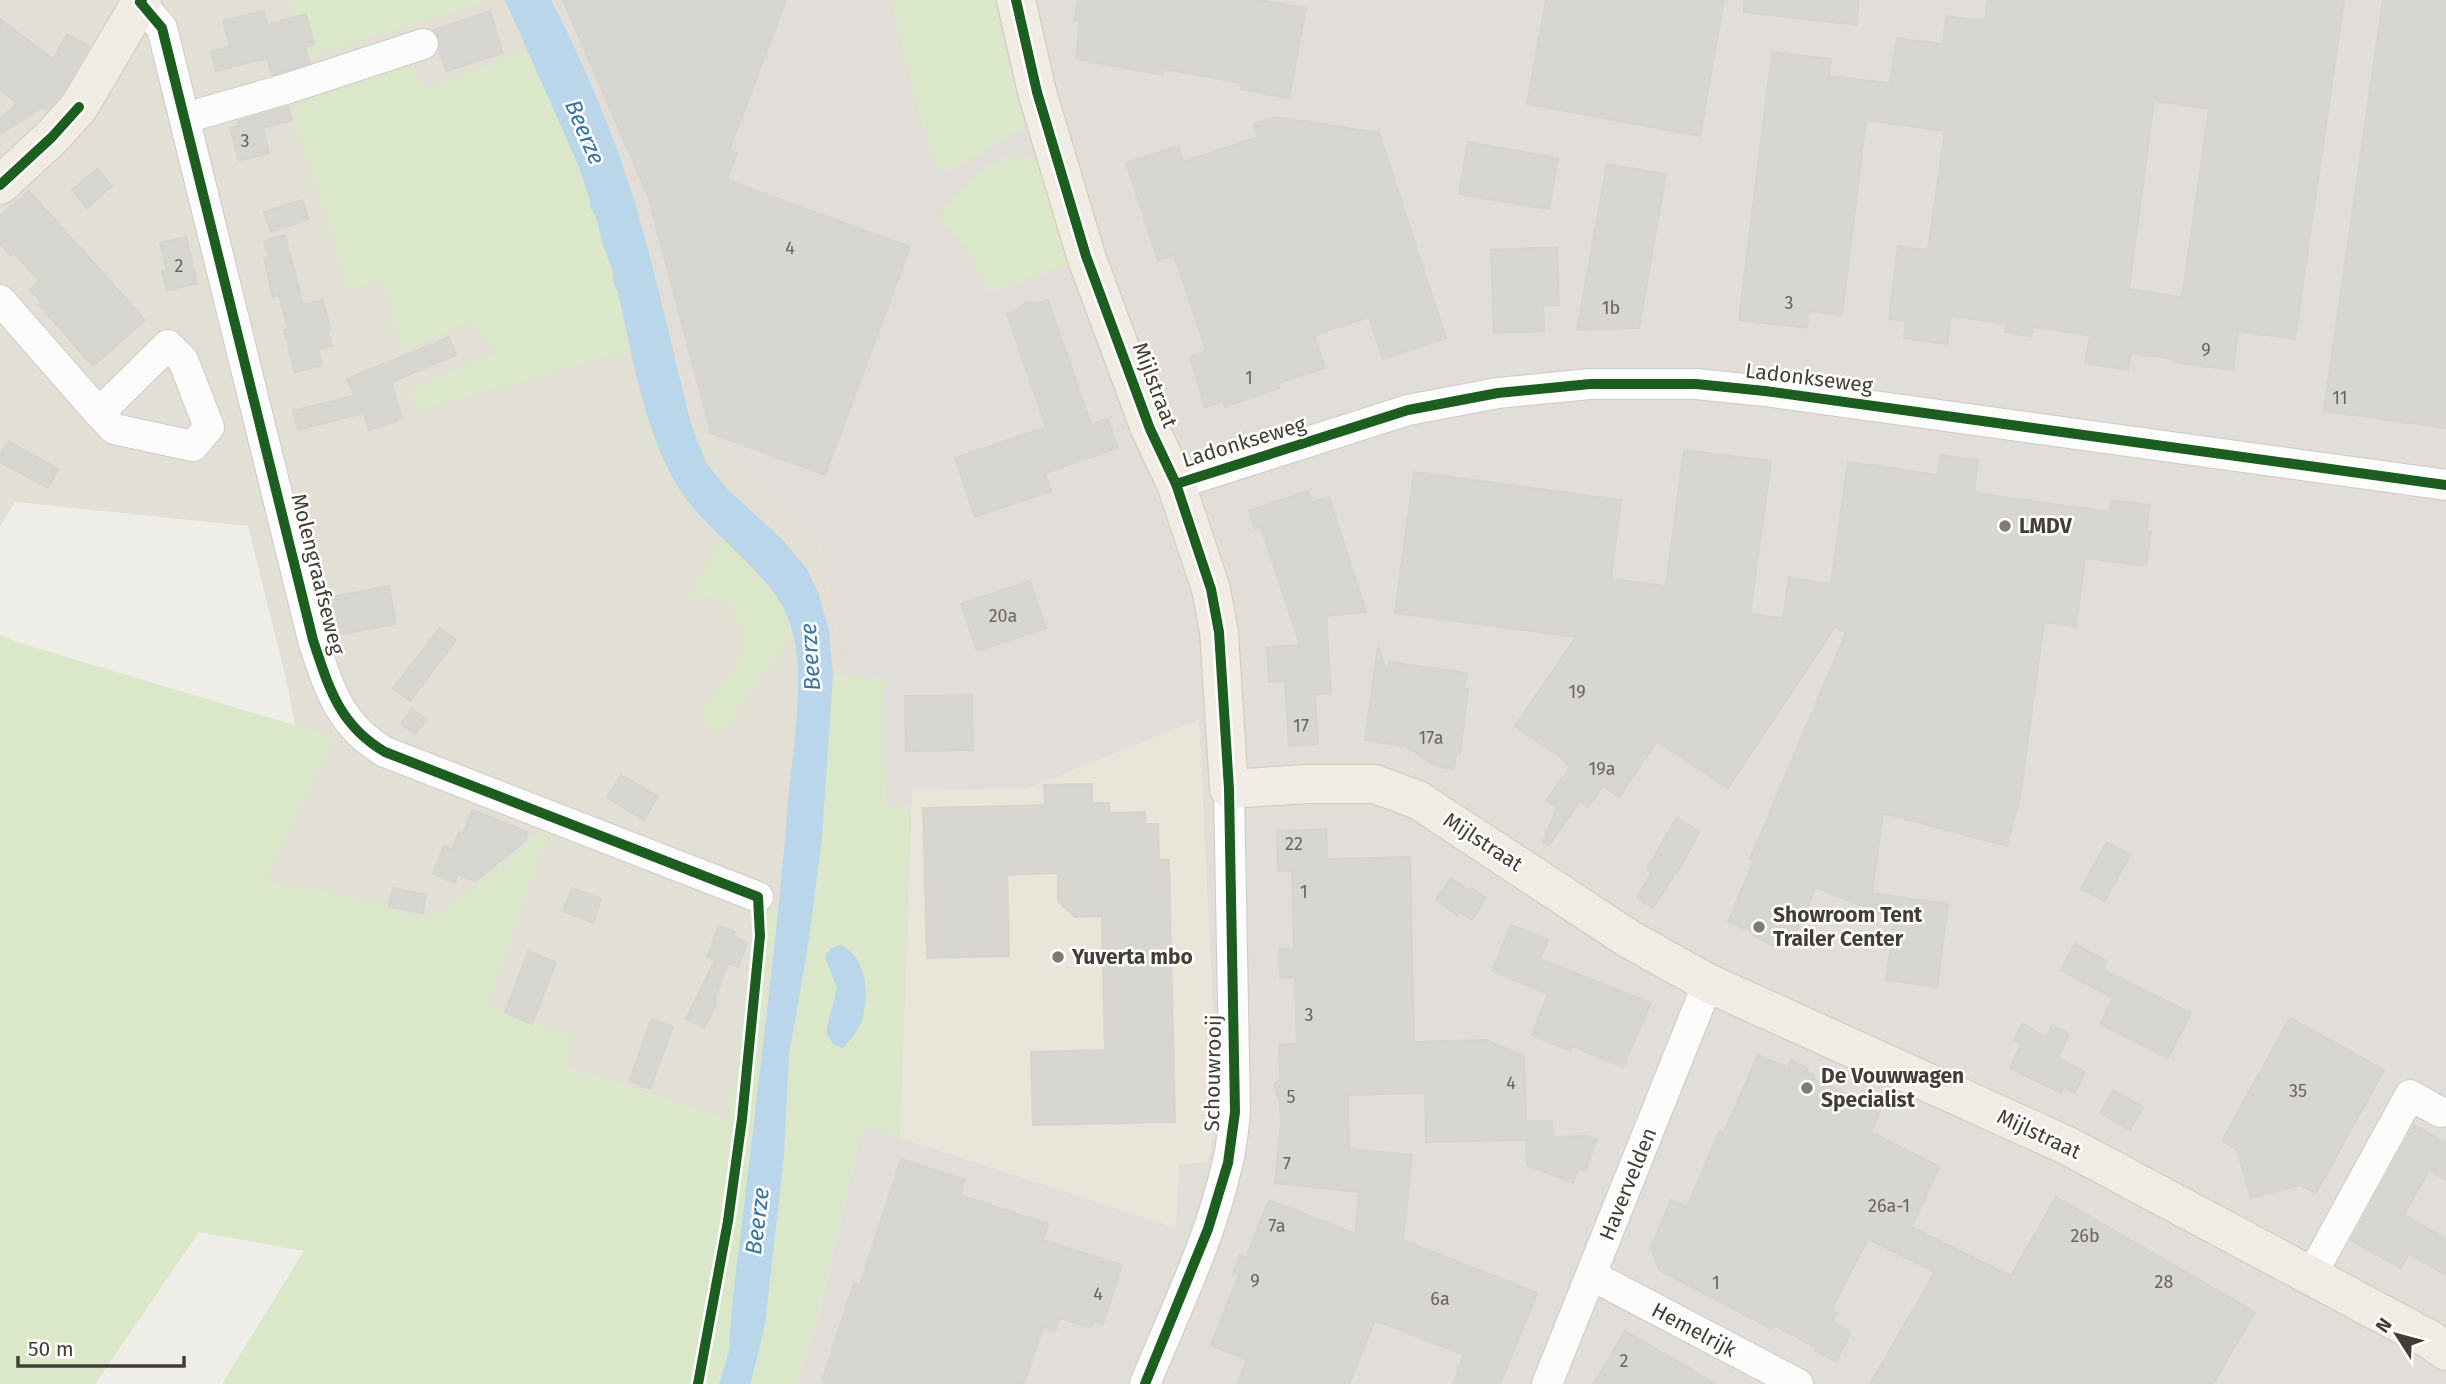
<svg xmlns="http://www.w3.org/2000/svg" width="2446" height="1384" viewBox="0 0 2446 1384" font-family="'Fira Sans',sans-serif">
<rect width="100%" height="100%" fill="#eeede8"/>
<polygon fill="#e2dfd5" points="0,0 553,0 699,425 820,546 849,689 867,1096 728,1120 565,1068 241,903 302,761 286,679 248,526 15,502 0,527"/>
<polygon fill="#e1ded9" points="553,0 2446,0 2446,1384 796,1384 816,1327 863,1125 849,689 820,546 699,425"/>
<polygon fill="#e9e5d8" points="1199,719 1218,1108 1208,1162 1179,1165 1176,1228 900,1138 912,790 1026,789"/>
<g fill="#dae8c9" fill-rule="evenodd">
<polygon points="290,0 492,0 308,56"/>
<polygon points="891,0 994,0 1024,128 954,168 937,171 919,113"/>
<path d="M527 51C544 90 564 129 579 169 602 227 617 288 631 350L415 411 410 389 497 353 470 321 402 351 383 279 348 289 326 212 295 125 299 121 296 98 413 65 425 89Z"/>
<path d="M1007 157 1029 158 1041 165 1073 263 989 292 964 244 938 219C960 188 972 173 1007 157Z"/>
<path d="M723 538 779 599 792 633 728 724 721 730H711L702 717C710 694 741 669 744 648 744 643 743 637 742 632 741 623 737 614 731 608 717 593 704 596 687 602Z"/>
<path d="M0 635 23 644 334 737 265 881 348 895 426 920C470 897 509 860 545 826L550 829 488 1006 572 1037 565 1068 728 1120 756 935 752 914 742 896 780 910 768 985 729 1351 719 1384H222L304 1251 199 1232 95 1384H0Z"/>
<path d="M833 675 884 679 885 805 910 807 900 1138 863 1126 816 1327 796 1384H751L755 1370 784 1157 789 1054 808 946 822 838ZM834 946 847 948 854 954 862 971 867 998 860 1027 826 1032 837 988 825 957Z"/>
</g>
<g fill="#bad6ea">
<path d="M505 0H551C585 66 615 136 636 207 657 278 673 352 691 424L706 463 728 490 784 541 807 569 818 592 829 630 833 675 822 838 808 946 789 1054 784 1157 765 1324 751 1384H719L729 1351C731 1303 738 1255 744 1207 759 1071 778 936 788 801 793 746 807 675 790 623 774 574 708 534 680 490 644 433 633 358 618 293L613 281V272L603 245 596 217 590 207V200L579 167Z"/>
<path d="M840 945C869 957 870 1000 860 1025 856 1034 849 1041 843 1048L833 1044 826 1032 837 988 825 957 830 949Z"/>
</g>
<g fill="#d8d6d0" stroke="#d6d4ce" stroke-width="2" fill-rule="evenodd">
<polygon points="563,0 786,0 729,151 737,153 727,180 910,247 825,475 711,433 648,196"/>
<polygon points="1078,0 1260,0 1306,8 1289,98 1241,89 1242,83 1164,69 1163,75 1076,59 1080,21 1074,20"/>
<polygon points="1546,0 1724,0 1700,136 1527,104"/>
<polygon points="1744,0 1859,0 1856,25 1744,12"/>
<path d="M1988 0H2344L2295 339 2238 331 2233 370 2174 362V359L2131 353 2128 370 2085 363 2090 335 2033 327 2032 336 2019 334 2005 332 2007 324 1951 316 1947 344 1904 338 1906 321 1889 319 1898 246 1928 250 1945 131 1866 120 1842 315 1809 311 1807 328 1739 320 1772 52 1831 59 1829 76 1890 83 1897 38 1943 44 1946 16 1985 21ZM2154 101 2209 109 2182 297 2129 289Z"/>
<polygon points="2383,0 2446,0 2446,428 2324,411"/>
<polygon points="264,11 267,25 306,14 314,45 305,47 310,63 272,75 267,58 216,71 211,52 230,47 223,21"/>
<polygon points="490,11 503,53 446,71 439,50 439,38 433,30"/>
<polygon points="0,19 53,59 67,34 89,46 63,92 47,110 43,107 0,134 0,119 17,103 0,89"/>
<polygon points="288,107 292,120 263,128 269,153 239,161 230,128 239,126 238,121"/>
<polygon points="1276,117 1379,133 1446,338 1383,359 1369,317 1314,335 1325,368 1278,383 1279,388 1225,407 1223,401 1205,407 1190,357 1206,351 1174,255 1158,260 1126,163 1178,146 1184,162 1258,137 1254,124"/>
<polygon points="1468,142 1558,158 1549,209 1459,194"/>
<polygon points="1607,164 1666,174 1639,328 1577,330"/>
<polygon points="97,169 112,186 87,208 72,190"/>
<polygon points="29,191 145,320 93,366 39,305 42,303 30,290 40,281 14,253 11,256 0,243 0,216"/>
<polygon points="302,200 309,219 271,232 264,212"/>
<polygon points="285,235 303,305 323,300 330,329 327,329 332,346 318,349 322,365 295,372 284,330 288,329 279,295 273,297 264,258 269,257 264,241"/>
<polygon points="186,237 197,283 167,291 162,271 167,270 160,243"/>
<polygon points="1557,247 1559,305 1543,305 1544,331 1494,333 1491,250"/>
<polygon points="1048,300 1091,424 1108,419 1118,448 1045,473 1051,491 975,517 955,458 1046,427 1007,314 1016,311 1026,302 1038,303"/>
<polygon points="449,337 456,355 391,382 402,418 396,419 397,421 369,430 364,413 298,430 293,411 354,396 347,379"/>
<polygon points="8,441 58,469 48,488 0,462 0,455"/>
<polygon points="1684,450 1771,461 1750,614 1783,618 1789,578 1831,584 1848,462 1938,475 1940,455 1978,460 1974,493 2110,512 2112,500 2150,505 2146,531 2151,531 2146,566 2085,558 2076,627 2044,622 2020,797 2007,846 1883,813 1872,893 1948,904 1937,987 1886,980 1895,920 1816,887 1796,933 1794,932 1790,940 1775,946 1753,936 1755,933 1728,922 1754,861 1750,859 1846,633 1835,627 1728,788 1657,741 1619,797 1603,786 1588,807 1580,801 1549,845 1543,842 1557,807 1546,801 1570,767 1559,756 1515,726 1576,637 1395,613 1414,472 1621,500 1611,579 1666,586"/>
<polygon points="1308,491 1312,502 1329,497 1366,612 1326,616 1331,693 1315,694 1318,744 1289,746 1285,681 1269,682 1267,647 1300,645 1261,527 1255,529 1249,511"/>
<polygon points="1030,581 1046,628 977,651 961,604"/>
<polygon points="389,586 396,624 330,636 321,599"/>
<polygon points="440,628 456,640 410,701 393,688"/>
<polygon points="1378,646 1387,674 1389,662 1467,673 1464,689 1468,689 1460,754 1456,754 1454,769 1436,766 1405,746 1365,740"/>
<polygon points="972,695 973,750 906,751 905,696"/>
<polygon points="412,709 426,720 415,734 401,724"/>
<polygon points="621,775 658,796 644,820 607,798"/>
<polygon points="1092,784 1092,803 1109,803 1109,813 1145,812 1146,824 1158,824 1159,860 1169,860 1175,1122 1033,1125 1031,1052 1105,1050 1102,916 1075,917 1058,901 1058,873 1007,875 1009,956 927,958 923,808 1045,805 1044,785"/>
<polygon points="472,810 528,832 524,842 475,881 458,874 455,883 433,874 444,846 452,850 459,832 463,834"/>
<polygon points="1676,818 1700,831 1677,873 1676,872 1653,908 1637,898 1651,873 1647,870"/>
<polygon points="1326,829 1327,859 1410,857 1414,1042 1486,1040 1524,1056 1526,1121 1552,1121 1553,1137 1587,1136 1597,1140 1585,1170 1579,1168 1573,1183 1527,1165 1526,1140 1426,1142 1425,1093 1348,1095 1349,1149 1412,1155 1403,1240 1537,1293 1500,1384 1453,1384 1464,1355 1375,1320 1349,1384 1237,1384 1247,1360 1211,1345 1239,1275 1233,1273 1240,1255 1246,1257 1269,1200 1355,1234 1359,1192 1275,1183 1281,1124 1280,1097 1278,1097 1274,1085 1280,1079 1279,1045 1297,1044 1295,977 1280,978 1279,949 1294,949 1292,871 1278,871 1277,831"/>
<polygon points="2107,842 2130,855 2105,901 2081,889"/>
<polygon points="1451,878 1469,890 1473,889 1486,898 1472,920 1459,911 1457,915 1436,900"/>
<polygon points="393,888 426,895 423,913 389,906"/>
<polygon points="572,888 601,899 593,923 563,911"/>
<polygon points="1511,925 1548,940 1540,959 1651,1003 1623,1067 1572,1046 1570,1051 1532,1035 1548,994 1492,971"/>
<polygon points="719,926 735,932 733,937 747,943 738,967 728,963 714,1000 717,1002 704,1028 686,1019 715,960 707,957"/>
<polygon points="2075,944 2107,961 2103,970 2191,1013 2168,1058 2100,1024 2113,998 2061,970"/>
<polygon points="528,951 556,962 532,1024 505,1013"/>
<polygon points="2290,1018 2384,1070 2316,1193 2300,1185 2251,1198 2237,1150 2222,1141"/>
<polygon points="652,1019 673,1027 650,1089 629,1081"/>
<polygon points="2023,1024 2046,1037 2052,1025 2069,1034 2058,1058 2085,1072 2075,1093 2063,1087 2061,1093 2010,1068 2021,1044 2014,1040"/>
<polygon points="1758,1055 1788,1068 1791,1060 1808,1068 1806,1072 1815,1075 1813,1079 1881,1109 1871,1132 1940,1167 1911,1227 2011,1276 2056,1197 2255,1312 2213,1384 1870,1384 1935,1272 1868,1239 1831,1310 1837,1313 1832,1322 1851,1332 1836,1362 1815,1351 1817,1348 1774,1325 1772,1329 1659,1270 1651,1247 1671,1200 1687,1207 1720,1131 1724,1132"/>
<polygon points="2113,1090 2143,1107 2130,1130 2100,1113"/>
<polygon points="2414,1125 2446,1143 2446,1180 2429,1170 2404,1215 2446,1239 2446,1275 2409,1254 2401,1268 2351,1240"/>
<polygon points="901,1159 965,1180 960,1195 1048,1224 1043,1240 1122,1265 1103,1324 1094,1322 1091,1328 1060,1318 1055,1331 1043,1327 1024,1384 831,1384 822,1381 854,1283 860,1285"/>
<polygon points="1625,1331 1684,1365 1715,1384 1594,1384"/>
</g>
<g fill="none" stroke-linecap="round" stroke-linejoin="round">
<g stroke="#cccac5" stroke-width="32">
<g id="minor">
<path d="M140 2 162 28 313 640C329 688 339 725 385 752L758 897"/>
<polyline points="185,118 289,88 423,44"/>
<polyline points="0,300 99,413 114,429 193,446 209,427 183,360 168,345 99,413"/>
<polyline points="1176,484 1408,410 1498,393 1590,384 1696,384 1765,391 2446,485"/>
<polyline points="1591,1275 1798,1384"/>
<polyline points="2311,1276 2410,1095 2440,1112"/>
<path d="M1145 1384C1174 1313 1210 1241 1227 1165 1232 1148 1233 1130 1235 1112L1229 789"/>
<polyline points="1547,1384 1708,983"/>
</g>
</g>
<g stroke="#cfc9b6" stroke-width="40">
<g id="major">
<polyline points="1016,0 1037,92 1086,256 1150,429 1176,484 1211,589 1219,632 1229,789 1307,784 1375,784 1418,800 1629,939 1708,983 2068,1146 2429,1339 2446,1351"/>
<polyline points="0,185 52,137 79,107 142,0"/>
</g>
</g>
<use href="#minor" stroke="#fcfcfc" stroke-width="30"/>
<use href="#major" stroke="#f0ece3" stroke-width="38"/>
<g stroke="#fff" stroke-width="15">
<g id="cycleway">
<path d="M142 0 140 2 162 28 313 640C329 688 339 725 385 752L758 897 760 936 742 1119 728 1221 698 1384"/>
<polyline points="1016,0 1037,92 1086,256 1150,429 1176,484 1211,589 1219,632 1229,789 1235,1112 1228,1163 1208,1229 1145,1384"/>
<polyline points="0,185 52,137 79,107"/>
<polyline points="1176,484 1408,410 1498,393 1590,384 1696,384 1765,391 2446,485"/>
</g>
</g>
<use href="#cycleway" stroke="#1b5e20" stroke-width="10"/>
</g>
<g fill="#7f7b74" stroke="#fff" stroke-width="2.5">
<circle cx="2005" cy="526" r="7"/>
<circle cx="1759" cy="927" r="7"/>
<circle cx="1058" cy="957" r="7"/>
<circle cx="1807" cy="1088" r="7"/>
</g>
<g text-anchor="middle" stroke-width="5" stroke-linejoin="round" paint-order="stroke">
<g font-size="18" fill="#69655c">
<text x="245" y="147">3</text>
<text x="790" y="254">4</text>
<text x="179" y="272">2</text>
<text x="1789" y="309">3</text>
<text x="1611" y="314">1b</text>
<text x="2206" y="356">9</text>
<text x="1249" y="384">1</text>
<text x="2340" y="404">11</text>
<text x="1003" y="622">20a</text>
<text x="1577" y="698">19</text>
<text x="1301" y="732">17</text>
<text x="1431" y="744">17a</text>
<text x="1602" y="775">19a</text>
<text x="1294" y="850">22</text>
<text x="1304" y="898">1</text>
<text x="1309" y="1021">3</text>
<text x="1511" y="1089">4</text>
<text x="2298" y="1097">35</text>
<text x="1291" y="1103">5</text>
<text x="1287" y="1170">7</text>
<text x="1889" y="1212">26a-1</text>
<text x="1277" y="1232">7a</text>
<text x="2085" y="1242">26b</text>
<text x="1255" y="1287">9</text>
<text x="2164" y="1288">28</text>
<text x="1716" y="1289">1</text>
<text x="1098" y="1300">4</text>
<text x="1440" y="1305">6a</text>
<text x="1624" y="1367">2</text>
</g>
<g font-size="21" fill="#433e35" stroke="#fff">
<text transform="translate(1809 378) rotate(7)" y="7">Ladonkseweg</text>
<text transform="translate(1155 385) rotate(69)" y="7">Mijlstraat</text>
<text transform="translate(1244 442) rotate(-17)" y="7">Ladonkseweg</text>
<text transform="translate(318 574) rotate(76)" y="7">Molengraafseweg</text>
<text transform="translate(1483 842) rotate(33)" y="7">Mijlstraat</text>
<text transform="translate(1213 1073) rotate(-89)" y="7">Schouwrooij</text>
<text transform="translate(2039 1134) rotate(25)" y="7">Mijlstraat</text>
<text transform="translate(1628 1184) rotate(-68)" y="7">Havervelden</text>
<text transform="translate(1694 1330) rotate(28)" y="7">Hemelrijk</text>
</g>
<g font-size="21" font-weight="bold" fill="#433e35" stroke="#fff" text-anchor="start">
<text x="2019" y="533">LMDV</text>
<text x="1773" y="922">Showroom Tent<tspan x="1773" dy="24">Trailer Center</tspan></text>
<text x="1072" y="964">Yuverta mbo</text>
<text x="1821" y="1083">De Vouwwagen<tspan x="1821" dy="24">Specialist</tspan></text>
</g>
<g font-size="23" font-style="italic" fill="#3674a7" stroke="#fff">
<text transform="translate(585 132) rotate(67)" y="8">Beerze</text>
<text transform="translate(810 657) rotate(-94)" y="8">Beerze</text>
<text transform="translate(757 1221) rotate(-83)" y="8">Beerze</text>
</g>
</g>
<g transform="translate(2397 1335) rotate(306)" stroke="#ffffff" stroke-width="5" paint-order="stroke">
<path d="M0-5L12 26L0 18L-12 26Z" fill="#433e35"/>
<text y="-10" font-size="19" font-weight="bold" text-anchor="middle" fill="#433e35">N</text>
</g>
<path d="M18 1356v10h166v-10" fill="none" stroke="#433e35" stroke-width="3.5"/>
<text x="28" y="1356" font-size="21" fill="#433e35" stroke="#ffffff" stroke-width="5" paint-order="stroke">50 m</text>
</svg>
